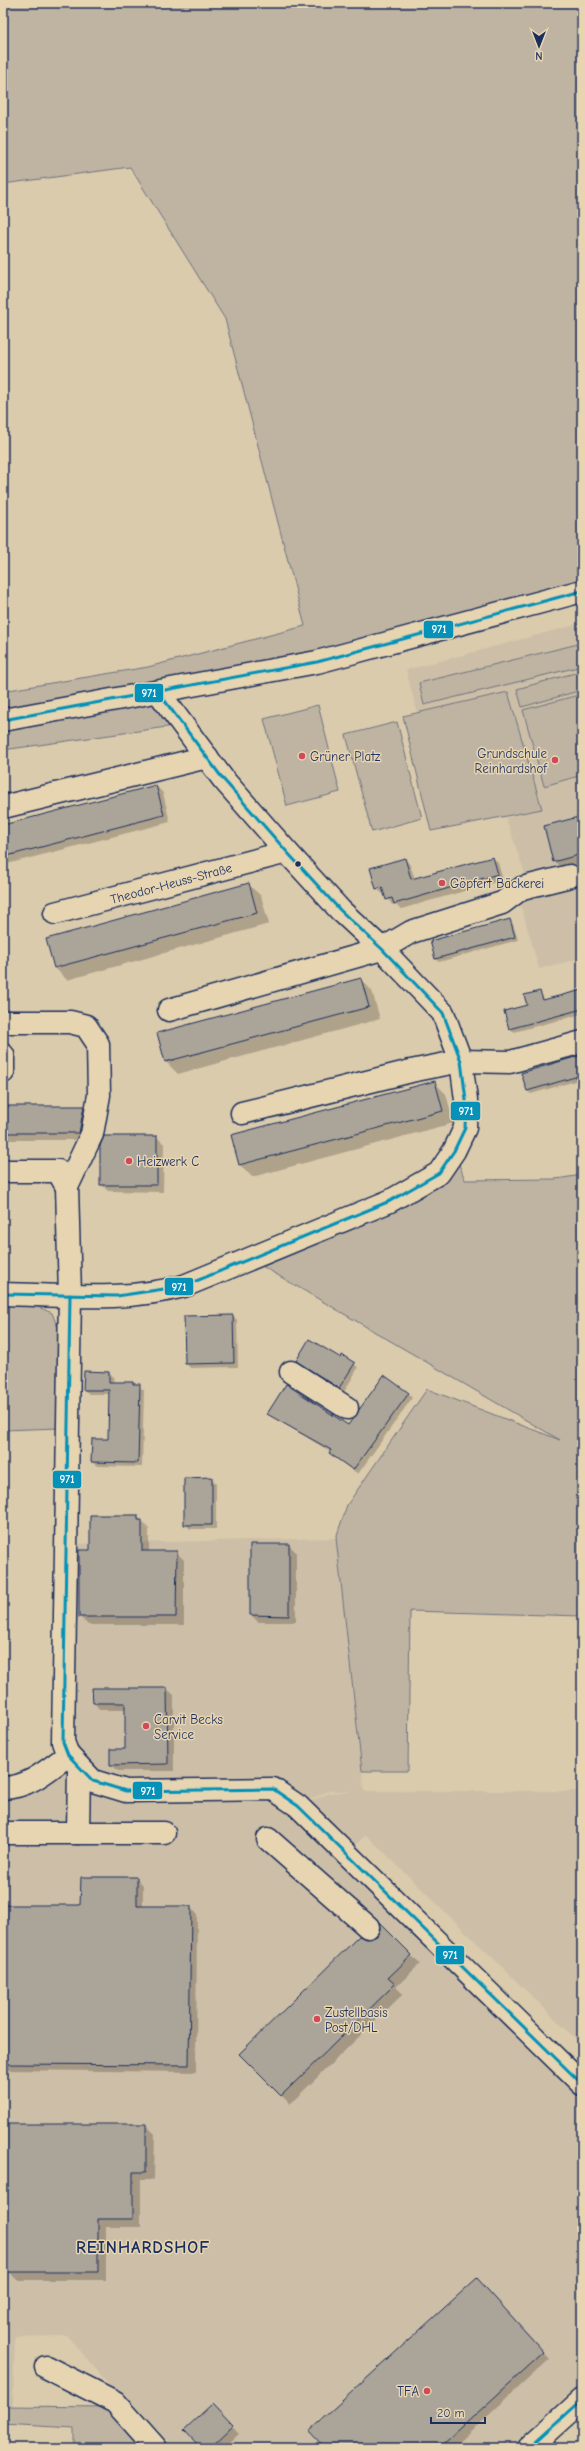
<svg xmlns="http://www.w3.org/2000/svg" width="585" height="2451" viewBox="0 0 585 2451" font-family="'Comic Neue',sans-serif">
<rect width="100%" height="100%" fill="#dbcbad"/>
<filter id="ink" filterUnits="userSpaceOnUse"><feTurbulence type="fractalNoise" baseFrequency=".025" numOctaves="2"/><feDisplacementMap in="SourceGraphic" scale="8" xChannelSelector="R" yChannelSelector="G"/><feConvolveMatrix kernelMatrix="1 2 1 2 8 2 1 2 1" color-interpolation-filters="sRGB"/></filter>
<g filter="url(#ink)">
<g fill="#cdbfa7">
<polygon points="582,623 582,958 539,969 517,892 529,886 506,818 541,809 508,692 417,712 406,670"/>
<polygon points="336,1538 364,1791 582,1791 582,2045 366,1835 346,1855 582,2084 582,2400 529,2448 156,2448 115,2402 120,2397 67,2336 15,2337 13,2406 3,2406 3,1789 18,1788 45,1774 68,1757 93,1783 126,1793 273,1789 342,1851 299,1806 329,1793 354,1791 329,1791 297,1805 274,1788 126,1789 93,1780 69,1755 65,1742 67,1544"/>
<polygon points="582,2437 582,2448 570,2448"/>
</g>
<g fill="#bfb4a2" stroke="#6d7280">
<polygon points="3,3 582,3 582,591 159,693 181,725 3,750 3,691 148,667 305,626 225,319 130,167 3,184"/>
<polygon points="582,643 582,666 424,705 419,683"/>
<polygon points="582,671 582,690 522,707 517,689"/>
<polygon points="508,692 542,809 431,831 403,716"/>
<polygon points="582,694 582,775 544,786 523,710"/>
<polygon points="318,705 340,792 287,806 264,719"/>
<polygon points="397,722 422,818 372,832 346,735"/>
<polygon points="454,1151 465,1180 556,1179 582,1175 582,1616 410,1611 408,1771 362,1771 336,1538 347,1505 427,1389 560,1440 250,1259 390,1201"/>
<polygon points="3,1305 36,1306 52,1313 58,1328 59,1428 3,1430"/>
<polygon points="3,2406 109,2407 156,2448 74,2448 74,2428 3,2424"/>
</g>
<g fill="#0003">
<polygon points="156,786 163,793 170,822 3,865 3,826"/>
<polygon points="582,817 582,863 561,868 554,861"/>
<polygon points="493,858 498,863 503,880 401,909 395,904 392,905 385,893 383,894 377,889 405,859 410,865 415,879"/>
<polygon points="249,885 261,896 269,924 67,980 55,968"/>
<polygon points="510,920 513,924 518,940 439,962 435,959"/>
<polygon points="361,979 372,991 380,1019 178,1074 166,1062 158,1034"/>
<polygon points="582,991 582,1014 514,1032 510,1029 540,992 545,1001"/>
<polygon points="582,1056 582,1079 531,1094 527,1091"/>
<polygon points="434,1082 446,1094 454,1123 252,1177 240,1165"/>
<polygon points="3,1107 84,1107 91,1114 86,1140 3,1140"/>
<polygon points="157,1137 164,1144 163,1192 108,1191 101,1184"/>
<polygon points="233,1316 237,1320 238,1367 190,1368 186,1363"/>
<polygon points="297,1361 354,1363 358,1368 344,1392"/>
<polygon points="85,1372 109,1373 114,1377 113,1383 133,1383 144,1390 142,1467 97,1466 92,1462 109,1440 110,1394 89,1394 84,1390"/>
<polygon points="408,1393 412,1398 358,1474 334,1457 331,1452 268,1414 349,1427"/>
<polygon points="211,1478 216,1483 216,1529 190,1529 185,1524"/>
<polygon points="137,1516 149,1529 149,1552 176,1552 184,1560 184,1625 88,1625 80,1617 91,1551"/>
<polygon points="251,1545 289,1545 296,1552 296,1622 258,1622 251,1615"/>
<polygon points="93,1689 167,1689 174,1695 174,1771 118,1771 111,1764 126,1750 126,1710 100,1710 94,1703"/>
<polygon points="136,1878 143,1885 143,1907 190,1907 197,1914 196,2072 3,2070 3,1906 81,1906"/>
<polygon points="381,1925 420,1964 396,1987 403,1994 290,2104 240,2054 378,1936"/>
<polygon points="3,2125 146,2125 155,2134 154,2180 141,2180 141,2227 106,2227 106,2280 17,2280 8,2271 8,2228 3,2228"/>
<polygon points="484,2286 550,2359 453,2448 326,2448"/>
<polygon points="212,2405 239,2434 224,2448 203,2448"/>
</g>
<g fill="#aba499" stroke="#1b2f5e">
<polygon points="156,785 164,815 3,857 3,825"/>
<polygon points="582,816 582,854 553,862 544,826"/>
<polygon points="493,857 498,874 394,904 392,898 386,900 382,887 376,889 370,868 405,858 411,879"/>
<polygon points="249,883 257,913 54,968 46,939"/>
<polygon points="510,919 515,937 435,959 430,941"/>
<polygon points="361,978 369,1007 165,1062 157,1033"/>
<polygon points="582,990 582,1009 509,1029 504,1011 527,1005 524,995 540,991 543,1000"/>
<polygon points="582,1055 582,1075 527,1091 521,1073"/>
<polygon points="435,1081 443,1111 239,1165 231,1135"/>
<polygon points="3,1106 84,1106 79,1133 3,1133"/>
<polygon points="104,1136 157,1136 157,1185 100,1185 100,1146"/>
<polygon points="233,1315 234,1363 185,1364 184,1316"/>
<polygon points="309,1339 341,1358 342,1355 355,1363 339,1388 296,1361"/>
<polygon points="84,1371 109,1372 109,1382 133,1382 133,1384 140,1384 138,1463 91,1462 92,1439 108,1439 109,1390 83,1390"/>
<polygon points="384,1375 409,1393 353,1470 329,1453 331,1450 267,1414 286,1384 348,1425"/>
<polygon points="212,1477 212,1525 184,1525 184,1478"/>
<polygon points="90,1515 138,1515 138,1520 142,1520 142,1551 177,1551 176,1617 79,1617 79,1550 90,1550"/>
<polygon points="250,1544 289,1544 289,1616 250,1615"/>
<polygon points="92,1688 167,1688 168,1764 110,1765 110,1749 125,1749 125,1703 93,1703"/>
<polygon points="81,1877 137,1877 137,1906 191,1906 189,2065 3,2064 3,1905 80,1905"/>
<polygon points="379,1922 412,1955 388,1978 395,1984 281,2096 239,2054 359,1936 366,1939 377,1936 380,1929"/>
<polygon points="3,2124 146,2124 146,2172 133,2172 133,2219 98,2219 98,2272 7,2272 7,2219 3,2219"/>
<polygon points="477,2278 544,2352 439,2448 325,2448 309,2431"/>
<polygon points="212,2404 233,2426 210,2448 201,2448 184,2430"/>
</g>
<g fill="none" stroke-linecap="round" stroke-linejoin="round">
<g stroke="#1b2f5e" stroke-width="25">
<g id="minor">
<polyline points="3,807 207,757"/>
<polyline points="55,913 287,852"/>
<polyline points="169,1010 382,949 411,932 502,903 522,888 570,876"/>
<polyline points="3,1022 70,1022 86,1026 98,1044 99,1095 92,1134 67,1187 70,1295 63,1742 68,1755 93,1781 126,1791 273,1789 298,1806 582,2084"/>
<polyline points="3,1055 3,1072"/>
<polyline points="242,1113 411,1071 461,1061 510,1062 582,1042"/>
<polyline points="3,1171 58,1171 67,1187"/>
<path d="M3 1294C64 1295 125 1302 184 1286L390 1201 439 1173 454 1151 465 1128 466 1100 461 1061 443 1013 382 949 340 910 287 852 223 779 159 693"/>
<polyline points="291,1372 347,1408"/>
<path d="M3 1788C28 1788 48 1770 68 1755"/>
<polyline points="3,1833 164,1833"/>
<polyline points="78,1833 79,1769"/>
<polyline points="268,1839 368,1927"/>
<polyline points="46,2367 115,2402 156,2448"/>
<polyline points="529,2448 582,2400"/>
</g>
</g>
<g stroke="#1b2f5e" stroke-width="25">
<polyline id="major" points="3,720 317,662 582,591"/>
</g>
<use href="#minor" stroke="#e7d5b2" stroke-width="22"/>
<use href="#major" stroke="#e7d5b2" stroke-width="22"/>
<g stroke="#e7d5b2" stroke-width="6">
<g id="bus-1">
<polyline points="3,720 317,662 582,591"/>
<polyline points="3,1294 117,1296 184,1286 390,1201 439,1173 454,1151 465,1128 466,1100 461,1061 443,1013 382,949 340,910 287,852 223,779 159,693"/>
<polyline points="70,1295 63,1742 68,1755 93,1781 126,1791 273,1789 298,1806 582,2084"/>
<polyline points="529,2448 582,2400"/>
</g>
</g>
<use href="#bus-1" stroke="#0591b8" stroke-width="3"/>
</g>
</g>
<g fill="#d1495b" stroke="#e7d5b2" stroke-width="1.5">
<circle cx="302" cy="756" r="4"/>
<circle cx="555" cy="760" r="4"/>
<circle cx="442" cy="883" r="4"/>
<circle cx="129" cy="1161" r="4"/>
<circle cx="146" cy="1726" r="4"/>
<circle cx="317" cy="2019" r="4"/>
<circle cx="427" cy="2391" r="4"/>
</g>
<circle fill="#1b2f5e" stroke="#e7d5b2" stroke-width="1.5" cx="298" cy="864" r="3.5"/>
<g text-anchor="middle" stroke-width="3" stroke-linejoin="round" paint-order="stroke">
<g font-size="13" fill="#1b2f5e" stroke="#e7d5b2" text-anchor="start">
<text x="547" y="758" text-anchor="end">Grundschule<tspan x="547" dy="15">Reinhardshof</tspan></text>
<text x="310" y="761">Grüner Platz</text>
<text x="450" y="888">Göpfert Bäckerei</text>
<text x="137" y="1166">Heizwerk C</text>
<text x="154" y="1724">Carvit Becks<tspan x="154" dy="15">Service</tspan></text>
<text x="325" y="2017">Zustellbasis<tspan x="325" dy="15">Post/DHL</tspan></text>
<text x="419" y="2396" text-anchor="end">TFA</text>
</g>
<g font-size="13" fill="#1b2f5e" stroke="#e7d5b2">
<text transform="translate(171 883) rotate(-15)" y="5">Theodor-Heuss-Straße</text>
</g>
<g font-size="17" font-weight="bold" letter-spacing="1" fill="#1b2f5e" stroke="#e7d5b2">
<text x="143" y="2253">REINHARDSHOF</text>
</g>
</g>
<g stroke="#e7d5b2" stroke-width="1.5">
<rect x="423" y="620" width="31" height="19" rx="4" fill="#0591b8"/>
<rect x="134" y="683" width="30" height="20" rx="4" fill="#0591b8"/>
<rect x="450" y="1101" width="31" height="20" rx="4" fill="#0591b8"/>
<rect x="164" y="1277" width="30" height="19" rx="4" fill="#0591b8"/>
<rect x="52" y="1470" width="30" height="19" rx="4" fill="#0591b8"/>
<rect x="132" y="1781" width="31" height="19" rx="4" fill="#0591b8"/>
<rect x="435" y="1945" width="30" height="20" rx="4" fill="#0591b8"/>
</g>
<g font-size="11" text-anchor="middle" font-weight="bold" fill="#fff">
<text x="439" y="633">971</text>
<text x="149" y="697">971</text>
<text x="466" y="1115">971</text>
<text x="179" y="1291">971</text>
<text x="67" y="1483">971</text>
<text x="148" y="1795">971</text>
<text x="450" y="1959">971</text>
</g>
<rect width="585" height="2451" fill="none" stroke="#e7d5b2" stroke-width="16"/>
<rect x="8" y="8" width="569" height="2435" fill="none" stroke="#1b2f5e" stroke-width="1.5" filter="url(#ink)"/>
<g transform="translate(539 46) rotate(180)" stroke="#e7d5b2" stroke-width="3" paint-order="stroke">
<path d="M0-3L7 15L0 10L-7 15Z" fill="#1b2f5e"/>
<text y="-6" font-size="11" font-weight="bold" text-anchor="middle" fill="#1b2f5e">N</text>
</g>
<path d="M431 2417v6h54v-6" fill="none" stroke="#1b2f5e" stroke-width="2"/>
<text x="437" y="2417" font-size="12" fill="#1b2f5e" stroke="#e7d5b2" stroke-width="3" paint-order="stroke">20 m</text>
</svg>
